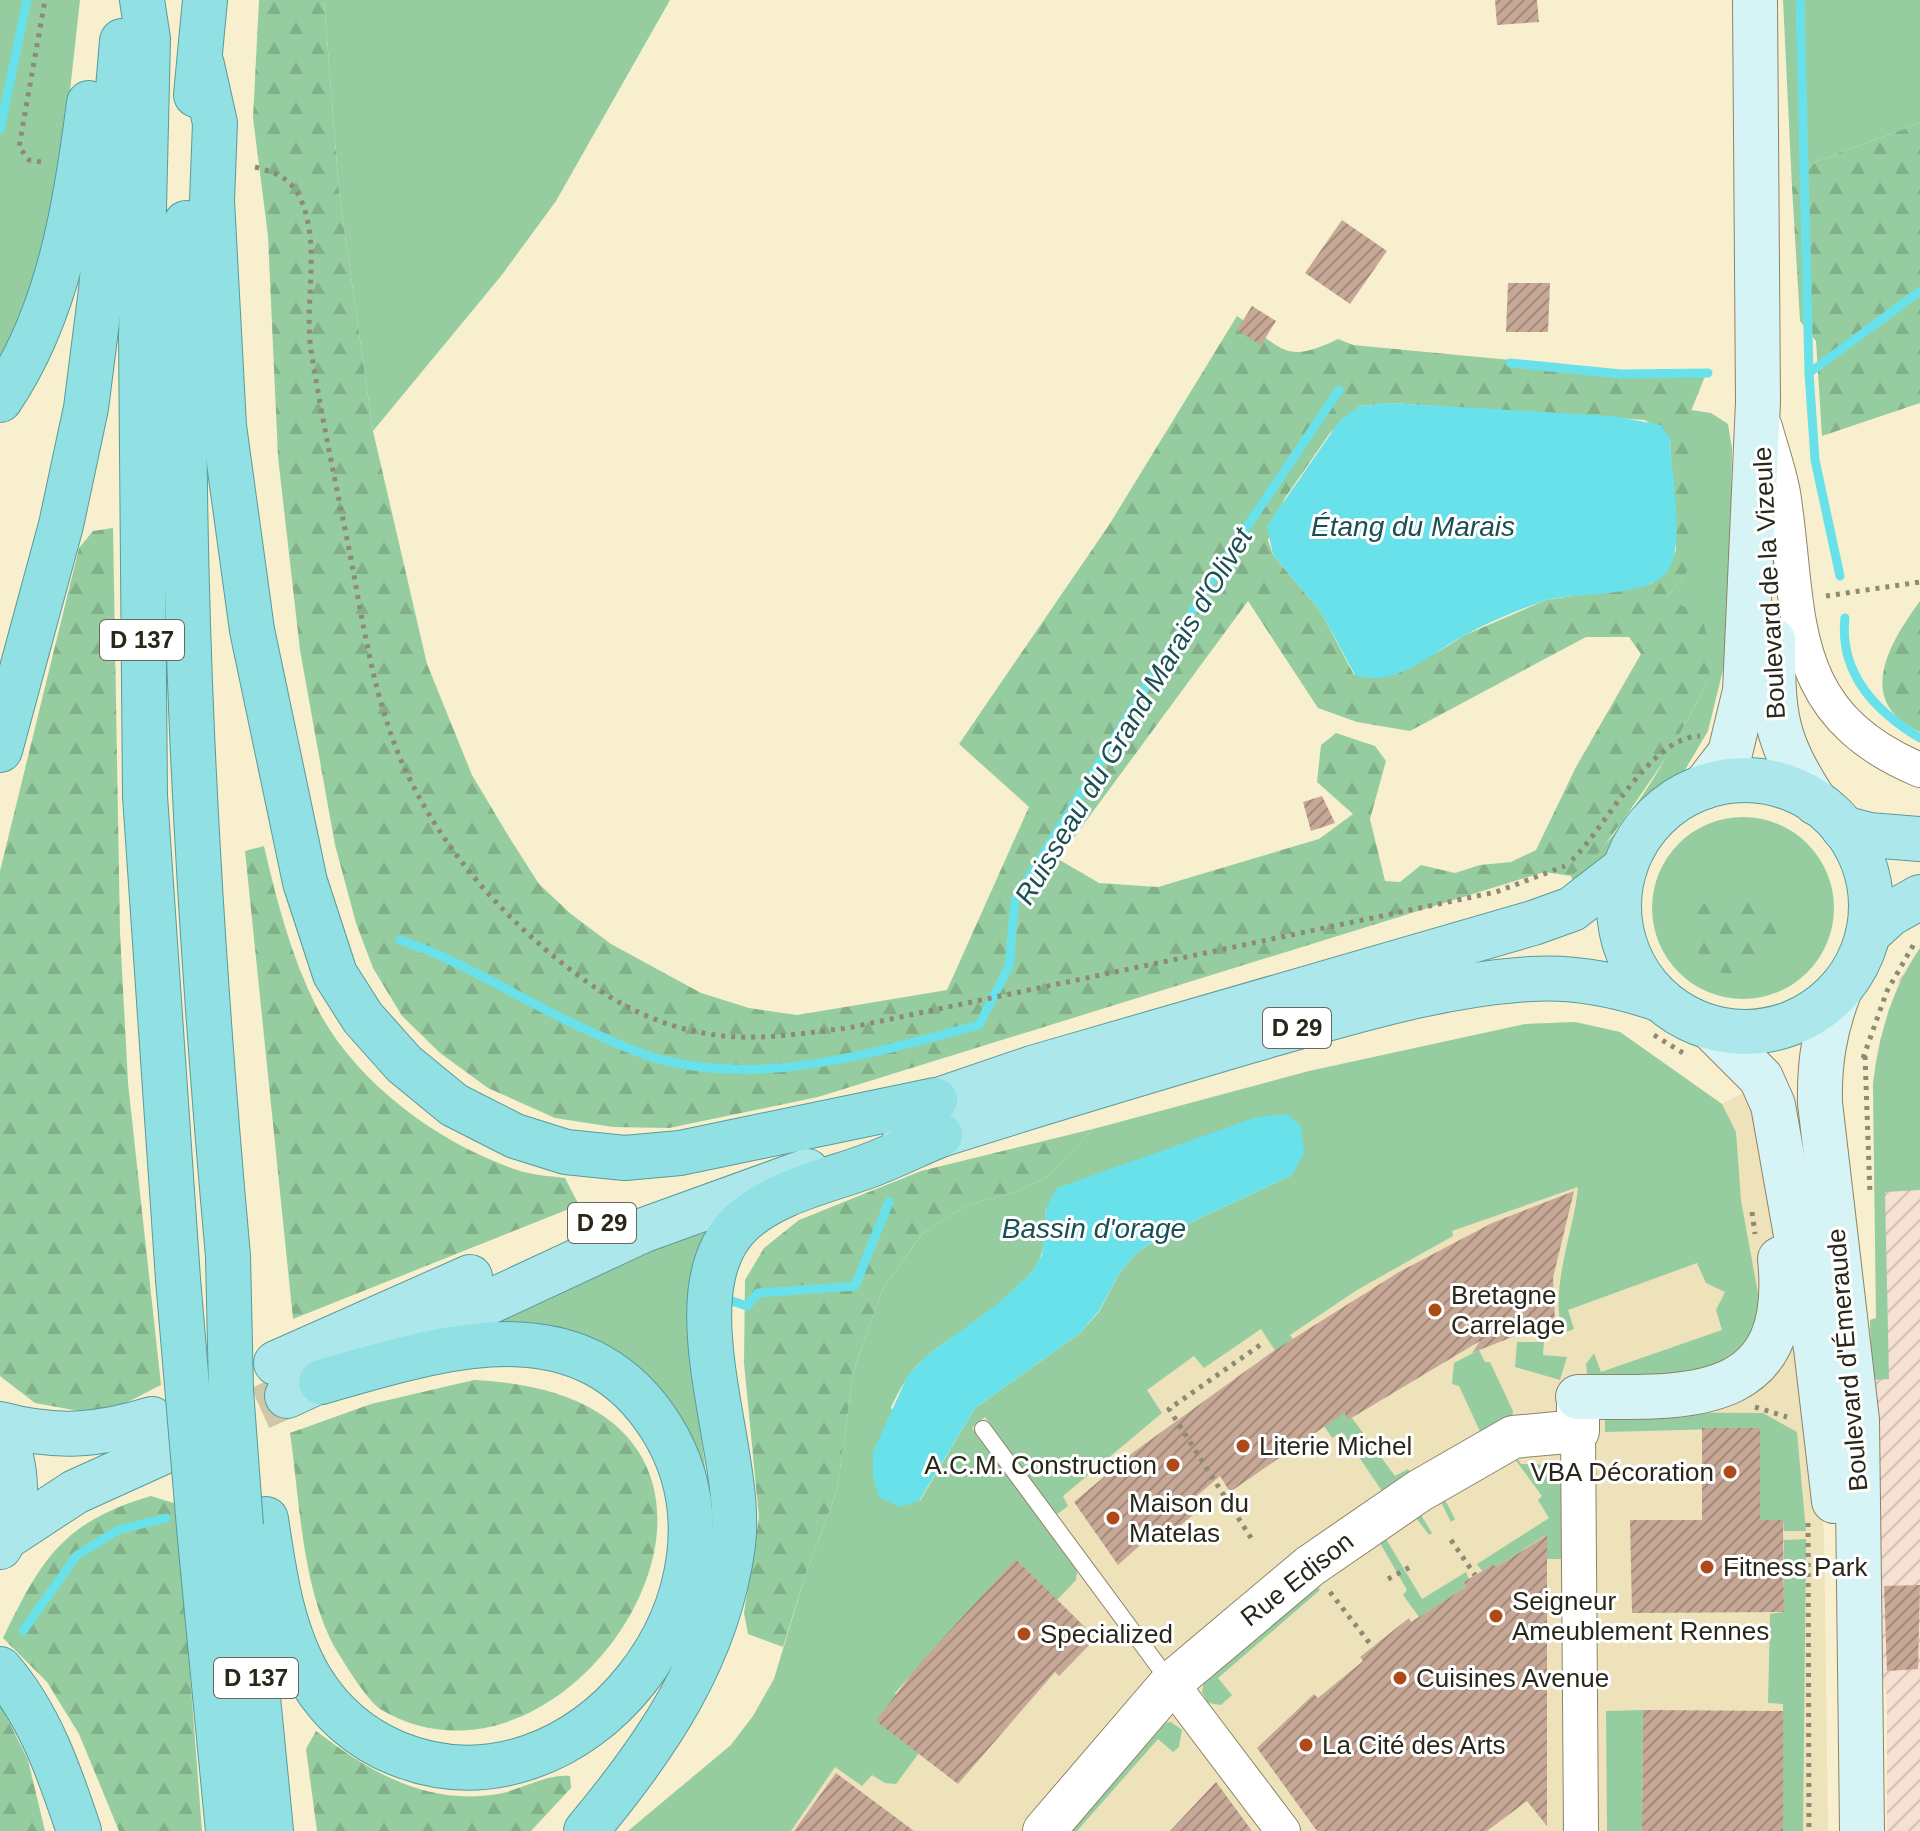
<svg xmlns="http://www.w3.org/2000/svg" width="1920" height="1831" viewBox="0 0 1920 1831" font-family="Arial,sans-serif">
<defs>
<pattern id="industrial-furrows" width="10" height="10" patternUnits="userSpaceOnUse" patternTransform="scale(2)"><rect width="10" height="10" fill="#f5e0d2"/><path d="M-1 1l2-2M0 10L10 0M9 11l2-2" fill="none" stroke="#d2c0b4"/></pattern>
<pattern id="forest-firs" width="22" height="20" patternUnits="userSpaceOnUse" patternTransform="scale(2)"><rect width="22" height="20" fill="#96cda0"/><path d="M5 1l3.5 6h-7zM16 11l3.5 6h-7z" fill="#81b089"/></pattern>
<pattern id="building-hatch" width="6" height="6" patternUnits="userSpaceOnUse" patternTransform="scale(2)"><rect width="6" height="6" fill="#c7a897"/><path d="M-1 1l2-2M0 6l6-6M5 7l2-2" fill="none" stroke="#a2897a"/></pattern>
</defs>
<rect width="100%" height="100%" fill="#f8efce"/>
<polygon fill="#eee2bb" points="1575,1022 1620,1032 1722,1104 1754,1087 1817,1435 1824,1532 1828,1831 628,1831 731,1745 753,1716 774,1679 806,1573 823,1530 1525,1024"/>
<polygon fill="url(#industrial-furrows)" points="1920,948 1920,1831 1887,1831 1887,1695 1879,1668 1870,1320 1876,1318 1873,1084 1877,1051 1889,1009 1901,976"/>
<g fill="#96cda0" fill-rule="evenodd">
<polygon points="0,0 80,0 56,218 0,377"/>
<polygon points="324,0 670,0 556,201 501,276 373,431 339,192"/>
<polygon points="1783,0 1920,0 1920,123 1815,162 1792,187"/>
<path d="M1691 410 1711 413 1728 424 1732 449 1729 645 1708 731 1682 775 1647 801 1615 851 1576 891 1571 876C1626 837 1675 743 1708 682L1665 598 1683 579Z"/>
<circle cx="1743" cy="908" r="91"/>
<path d="M1920 948V1190L1885 1192 1889 1379 1872 1380 1870 1320 1876 1318 1873 1084C1879 1034 1892 989 1920 948Z"/>
<path d="M1575 1022 1620 1032 1722 1104 1736 1132 1741 1200 1761 1310 1766 1316 1720 1372 1588 1381 1586 1364 1594 1353 1601 1372 1722 1330 1716 1310 1725 1292 1706 1283 1697 1263 1568 1310 1574 1329 1564 1333C1547 1295 1575 1228 1578 1187L1452 1231 1453 1236 1357 1290 1290 1335 1348 1419 1352 1418 1395 1476 1408 1469 1415 1479 1386 1497 1342 1432 1332 1438 1261 1329 1204 1368 1194 1356 1147 1390 1162 1413 1063 1496 1068 1506 1056 1515 985 1417 972 1428 1077 1571 1076 1580 1057 1600 1016 1559 895 1693 919 1753 896 1784 885 1783 872 1775 862 1786 835 1767 791 1831H628L731 1745 753 1716 774 1679 806 1573 837 1491 854 1369 883 1288 923 1233 967 1205 1015 1192 1046 1178 1093 1129 1309 1071 1525 1024ZM1292 1175 1162 1236 1136 1253 1119 1274 1099 1312 1079 1334 975 1408 920 1501 891 1407C901 1387 910 1370 927 1356 961 1328 1021 1299 1040 1258 1046 1244 1044 1223 1046 1208Z"/>
<polygon points="692,1230 706,1231 707,1237 688,1336 706,1474 701,1477 659,1396 466,1330"/>
<polygon points="1517,1342 1544,1342 1543,1355 1567,1357 1560,1380 1515,1367"/>
<polygon points="1479,1350 1485,1362 1490,1362 1513,1411 1511,1426 1484,1440 1459,1386 1452,1384 1454,1363"/>
<polygon points="1605,1412 1763,1413 1797,1432 1806,1531 1784,1531 1783,1520 1760,1520 1759,1428 1605,1432"/>
<polygon points="1513,1452 1521,1464 1550,1465 1551,1483 1561,1484 1562,1559 1547,1559 1546,1535 1496,1567 1493,1564 1482,1571 1477,1564 1549,1518 1538,1500 1542,1496 1514,1458 1445,1500 1455,1519 1451,1522 1438,1496"/>
<polygon points="1421,1515 1432,1533 1429,1535 1417,1519 1386,1539 1422,1599 1466,1572 1469,1579 1464,1582 1466,1587 1419,1617 1403,1595 1407,1590 1376,1536"/>
<polygon points="1806,1539 1803,1831 1783,1831 1783,1704 1768,1703 1770,1614 1784,1612 1784,1540"/>
<polygon points="1313,1581 1320,1590 1218,1678 1232,1695 1221,1705 1208,1703 1202,1692 1205,1675"/>
<polygon points="1643,1710 1642,1831 1607,1831 1606,1711"/>
<polygon points="1171,1722 1182,1730 1179,1747 1173,1752 1158,1739 1077,1831 1062,1831 1161,1723"/>
</g>
<g fill="url(#forest-firs)" fill-rule="evenodd">
<path d="M259 0H324L339 192 373 431 427 664 472 775 509 837 539 884 571 914 611 944 701 993 749 1008 797 1015 947 990 1029 807 959 744 1109 525 1237 316C1282 347 1283 366 1338 339L1353 345 1625 371 1708 369 1691 411 1694 557 1683 579 1665 598 1701 614 1711 649 1708 682 1670 752 1622 822 1593 860 1571 876 1544 872 818 1097 669 1128 613 1127 555 1118 488 1088 440 1053 402 1016 373 968 356 923 335 845 300 650 278 457 268 236 253 118ZM1391 403 1645 420 1670 439 1676 550 1666 572 1651 584 1546 600 1465 635 1438 652 1354 675 1321 612 1273 555 1268 540 1285 498 1330 433 1360 406ZM1248 601 1318 708 1357 722 1410 731 1586 637H1629L1641 654 1576 767 1536 850 1511 862 1480 865 1455 873 1421 865 1400 882 1385 881 1370 819 1386 761 1375 746 1336 733 1321 745 1317 782 1353 814 1319 839 1158 887 1099 883 1058 859Z"/>
<polygon points="1920,123 1920,403 1822,436 1816,341 1800,321 1792,187 1815,162"/>
<polygon points="113,528 120,932 128,1083 161,1385 112,1410 79,1411 35,1403 0,1376 0,871 79,548 93,531"/>
<path d="M1920 601V732C1853 702 1890 642 1920 601Z"/>
<path d="M264 846C277 902 291 956 317 1008 356 1083 438 1143 517 1170 532 1175 549 1176 565 1178L579 1205 293 1319 245 851Z"/>
<path d="M1761 895 1773 901 1780 924 1765 964C1743 975 1724 977 1702 966L1690 922 1695 911 1709 900H1742Z"/>
<polygon points="1093,1129 1046,1178 1015,1192 967,1205 923,1233 883,1288 854,1369 837,1491 806,1573 783,1647 748,1634 744,1613 759,1518 744,1363 745,1280 764,1248 799,1220 921,1171"/>
<path d="M474 1380C836 1396 585 1831 380 1709 366 1698 350 1672 340 1656 302 1597 300 1501 290 1433L371 1404Z"/>
<path d="M151 1496 177 1504 202 1831H119L79 1734 47 1682 3 1638C41 1560 62 1522 151 1496Z"/>
<polygon points="0,1704 28,1760 45,1831 0,1831"/>
<path d="M316 1731C370 1772 427 1806 498 1794 523 1789 545 1774 570 1776L571 1788 531 1831H317L306 1749Z"/>
</g>
<g fill="#68e1eb">
<path d="M1391 403 1612 416 1661 425 1670 439C1671 472 1686 546 1667 572 1646 599 1575 591 1544 601 1518 610 1489 622 1465 635 1431 653 1396 689 1355 675L1321 612 1273 555 1267 526 1341 419 1360 406Z"/>
<polygon points="1287,1114 1301,1126 1304,1154 1292,1175 1162,1236 1136,1253 1119,1274 1099,1311 1079,1334 975,1408 919,1501 900,1507 879,1497 873,1477 873,1452 907,1377 925,1357 995,1306 1031,1273 1042,1255 1046,1208 1057,1188 1257,1117"/>
</g>
<g fill="none" stroke-linecap="round" stroke-linejoin="round">
<g stroke="#68e1eb" stroke-width="9">
<polyline points="1800,0 1809,373 1815,460 1840,576"/>
<polyline points="0,130 27,0"/>
<polyline points="1510,363 1621,374 1708,373"/>
<polyline points="1809,373 1920,291"/>
<path d="M1845 618C1839 673 1875 711 1920 738"/>
<path d="M400 940C466 962 524 1002 587 1030 612 1041 640 1055 667 1061 770 1086 879 1051 979 1025L1009 966 1015 900 1217 571 1339 390"/>
<polyline points="726,1299 747,1306 758,1293 855,1286 889,1202"/>
<polyline points="23,1631 76,1556 118,1530 166,1518"/>
</g>
</g>
<g fill="url(#building-hatch)">
<polygon points="1495,0 1537,0 1539,22 1497,25"/>
<polygon points="1342,220 1387,251 1350,304 1305,273"/>
<polygon points="1508,283 1550,283 1548,332 1506,332"/>
<polygon points="1252,306 1276,321 1261,345 1237,330"/>
<polygon points="1322,796 1335,823 1311,831 1303,802"/>
<polygon points="1574,1191 1553,1278 1555,1320 1472,1353 1480,1341 1348,1420 1344,1413 1230,1492 1220,1476 1186,1505 1193,1515 1162,1541 1155,1532 1118,1565 1074,1502 1135,1451 1272,1352 1399,1272 1492,1223"/>
<polygon points="1702,1428 1760,1428 1760,1520 1783,1520 1784,1612 1632,1613 1630,1520 1702,1520"/>
<polygon points="1547,1535 1547,1826 1527,1801 1487,1831 1317,1831 1257,1748 1314,1694 1318,1698 1363,1661 1360,1657 1409,1618 1411,1622 1466,1587 1464,1582 1482,1571 1493,1564 1496,1567"/>
<polygon points="1016,1559 1096,1638 1059,1676 1055,1672 958,1784 876,1721 920,1663"/>
<polygon points="1920,1585 1918,1669 1887,1671 1884,1586"/>
<polygon points="1643,1710 1783,1711 1783,1831 1642,1831"/>
<polygon points="836,1773 914,1831 794,1831"/>
<polygon points="1216,1782 1252,1831 1170,1831"/>
</g>
<g fill="none" stroke-linecap="round" stroke-linejoin="round">
<polyline stroke="#cfc7aa" stroke-width="44" stroke-dasharray="44 22" stroke-linecap="butt" points="200,1435 287,1396"/>
<g stroke="#8d8466" stroke-width="18">
<polyline id="service" points="983,1429 1170,1682"/>
</g>
<g stroke="#8d8466" stroke-width="36">
<g id="minor">
<path d="M1765 427C1771 449 1779 471 1783 493 1802 614 1782 712 1920 770"/>
<polyline points="1578,1431 1581,1831"/>
<polyline points="1171,1683 1283,1831"/>
</g>
</g>
<g stroke="#8d8466" stroke-width="44">
<polyline id="tertiary" points="1044,1831 1171,1683 1310,1566 1419,1491 1513,1437 1578,1431 1578,1397"/>
</g>
<g stroke="#8d8466" stroke-width="46">
<g id="secondary">
<path d="M1773 640C1773 716 1774 738 1816 803"/>
<polyline points="1704,787 1730,753 1745,691 1758,402 1755,0"/>
<path d="M1840 989C1825 1028 1819 1061 1820 1103L1857 1420 1862 1831"/>
<polyline points="1710,1027 1761,1078 1773,1105 1816,1348 1834,1501"/>
<path d="M1578 1397C1687 1397 1795 1407 1780 1259"/>
</g>
</g>
<g stroke="#5a9a99" stroke-width="46">
<g id="primary">
<circle cx="1745" cy="906" r="126"/>
<polyline points="1843,828 1869,835 1920,839"/>
<polyline points="1868,934 1890,914 1920,897"/>
<polyline points="900,1113 1032,1068 1533,923 1572,909 1625,868"/>
<path d="M904 1142 940 1135C1044 1102 1148 1071 1253 1040 1343 1014 1436 985 1530 979 1575 976 1619 985 1661 1000"/>
<polyline points="276,1363 470,1277"/>
<polyline points="287,1396 644,1230 807,1171"/>
<path d="M0 1424C55 1439 98 1436 152 1419"/>
<path d="M0 1428C19 1466 21 1509 0 1547"/>
<polyline points="5,1538 75,1492 161,1453"/>
</g>
</g>
<g stroke="#5a9a99" stroke-width="46">
<g id="trunk">
<polyline points="142,0 148,39 141,336 145,796 178,1279"/>
<polyline points="202,65 215,123 212,201 224,426 252,630 305,882 335,974 363,1018 404,1064 454,1105 515,1136 566,1152 625,1158 680,1153 935,1100"/>
<polyline points="196,95 205,0"/>
<path d="M186 223C178 568 197 913 228 1256"/>
<path d="M0 400C59 313 76 205 89 103"/>
<polyline points="0,750 61,525 86,408 101,290 122,41"/>
<path d="M266 1519C274 1573 282 1632 311 1680 332 1714 360 1738 396 1753 580 1829 764 1590 661 1427 580 1299 438 1349 321 1382"/>
<polyline points="200,1539 228,1831"/>
<polyline points="243,1543 271,1831"/>
<path d="M0 1669C40 1715 60 1774 79 1831"/>
<path d="M586 1831C657 1746 718 1657 733 1545 745 1454 668 1292 741 1223 774 1192 827 1181 868 1166 892 1157 916 1145 940 1135"/>
</g>
</g>
<g stroke="#8f8a73" stroke-width="5" stroke-dasharray="4 6" stroke-linecap="butt">
<polyline points="41,162 29,160 19,147 45,0"/>
<path d="M255 167C277 173 291 178 301 200 321 246 304 302 311 350 322 420 337 489 351 559 364 629 375 704 405 769 437 839 488 900 545 949 594 991 645 1024 709 1034 754 1042 803 1033 848 1028L1496 892 1565 866"/>
<polyline points="1826,596 1920,582"/>
<path d="M1572 860C1605 828 1650 737 1700 736"/>
<polyline points="1654,1035 1683,1053"/>
<polyline points="1865,1056 1870,1195"/>
<polyline points="1863,1058 1887,991 1914,944"/>
<polyline points="1752,1212 1755,1234"/>
<polyline points="1755,1407 1787,1417"/>
<polyline points="1808,1523 1809,1831"/>
<polyline points="1251,1538 1169,1409 1263,1343"/>
<polyline points="1451,1540 1475,1575"/>
<polyline points="1388,1579 1412,1566"/>
<polyline points="1330,1592 1371,1645"/>
</g>
<use href="#service" stroke="#fff" stroke-width="16"/>
<use href="#minor" stroke="#fff" stroke-width="34"/>
<use href="#tertiary" stroke="#fff" stroke-width="42"/>
<use href="#secondary" stroke="#d6f3f5" stroke-width="44"/>
<use href="#primary" stroke="#ace8eb" stroke-width="44"/>
<use href="#trunk" stroke="#90e0e4" stroke-width="44"/>
<g stroke="#5a9a99" stroke-width="46" stroke-linecap="butt">
<g id="trunk-bridge">
<polyline points="228,1256 231,1390 241,1526"/>
<polyline points="178,1279 200,1539"/>
</g>
</g>
<use href="#trunk-bridge" stroke="#90e0e4" stroke-width="44"/>
</g>
<g fill="#ae4a18" stroke="#fff" stroke-width="3">
<circle cx="1435" cy="1310" r="8"/>
<circle cx="1243" cy="1446" r="8"/>
<circle cx="1173" cy="1465" r="8"/>
<circle cx="1730" cy="1472" r="8"/>
<circle cx="1113" cy="1518" r="8"/>
<circle cx="1707" cy="1567" r="8"/>
<circle cx="1496" cy="1616" r="8"/>
<circle cx="1024" cy="1634" r="8"/>
<circle cx="1400" cy="1678" r="8"/>
<circle cx="1306" cy="1745" r="8"/>
</g>
<g text-anchor="middle" stroke-width="6" stroke-linejoin="round" paint-order="stroke">
<g fill="#fff" stroke="#69675f" stroke-width="2">
<rect x="100" y="620" width="84" height="40" rx="6"/>
<rect x="1263" y="1008" width="68" height="40" rx="6"/>
<rect x="568" y="1203" width="68" height="40" rx="6"/>
<rect x="214" y="1658" width="84" height="40" rx="6"/>
</g>
<g font-size="24" font-weight="bold" fill="#29261a">
<text x="142" y="648">D 137</text>
<text x="1297" y="1036">D 29</text>
<text x="602" y="1231">D 29</text>
<text x="256" y="1686">D 137</text>
</g>
<g font-size="26" fill="#29261a" stroke="#fff">
<text transform="translate(1769 583) rotate(-93)" y="9">Boulevard de la Vizeule</text>
<text transform="translate(1847 1360) rotate(-95)" y="9">Boulevard d'Émeraude</text>
<text transform="translate(1297 1579) rotate(-38)" y="9">Rue Edison</text>
</g>
<g font-size="26" fill="#29261a" stroke="#fff" text-anchor="start">
<text x="1451" y="1304">Bretagne<tspan x="1451" dy="30">Carrelage</tspan></text>
<text x="1259" y="1455">Literie Michel</text>
<text x="1157" y="1474" text-anchor="end">A.C.M. Construction</text>
<text x="1714" y="1481" text-anchor="end">VBA Décoration</text>
<text x="1129" y="1512">Maison du<tspan x="1129" dy="30">Matelas</tspan></text>
<text x="1723" y="1576">Fitness Park</text>
<text x="1512" y="1610">Seigneur<tspan x="1512" dy="30">Ameublement Rennes</tspan></text>
<text x="1040" y="1643">Specialized</text>
<text x="1416" y="1687">Cuisines Avenue</text>
<text x="1322" y="1754">La Cité des Arts</text>
</g>
<g font-size="28" font-style="italic" fill="#1a5054" stroke="#fff">
<text x="1413" y="536">Étang du Marais</text>
<text transform="translate(1133 716) rotate(-59)" y="10">Ruisseau du Grand Marais d'Olivet</text>
<text x="1094" y="1238">Bassin d'orage</text>
</g>
</g>
</svg>
